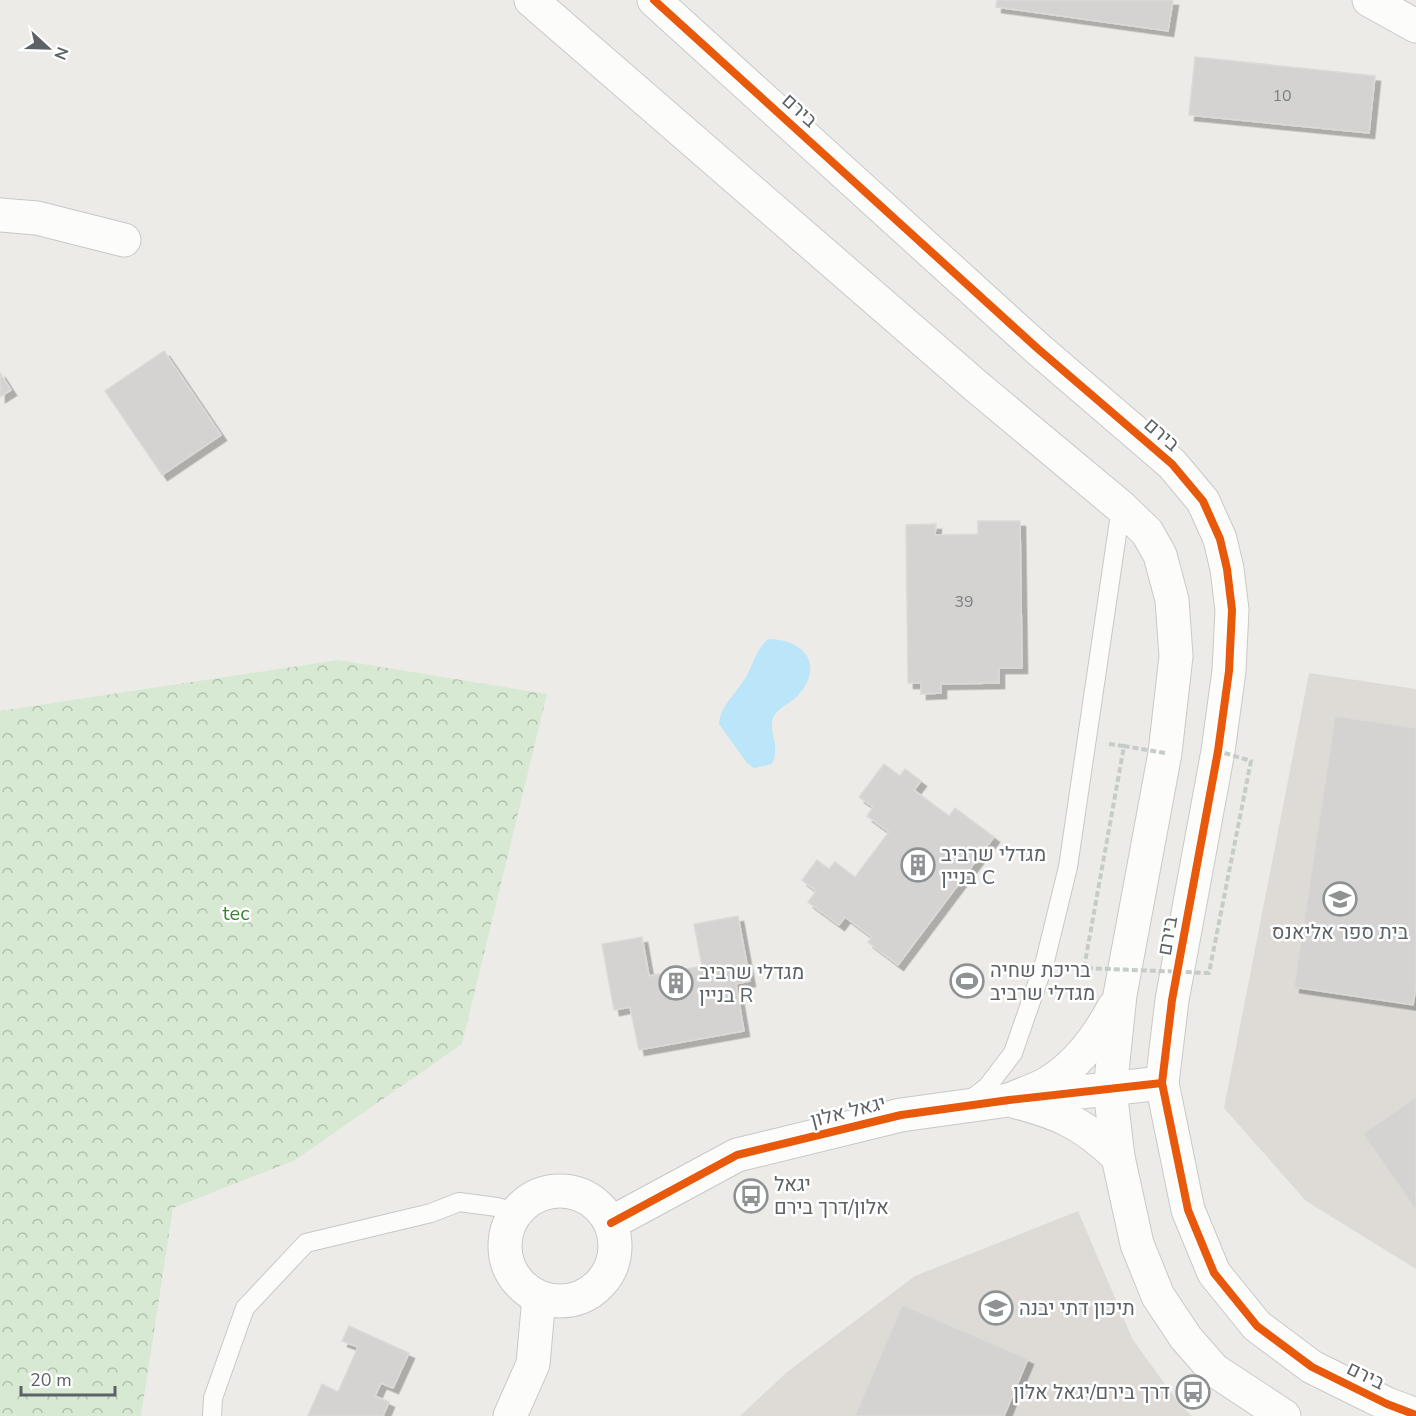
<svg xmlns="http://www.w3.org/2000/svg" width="1416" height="1416" viewBox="0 0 1416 1416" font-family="'Nunito Sans',Heebo,sans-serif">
<defs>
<pattern id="forest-crowns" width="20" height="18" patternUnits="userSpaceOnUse" patternTransform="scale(1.5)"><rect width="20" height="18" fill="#d7e9d2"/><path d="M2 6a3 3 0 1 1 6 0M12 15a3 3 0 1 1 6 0" fill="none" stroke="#b2c0ae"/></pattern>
<filter id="shadow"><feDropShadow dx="5.5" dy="5.5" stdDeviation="0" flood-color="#0004"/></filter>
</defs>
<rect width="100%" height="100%" fill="#edebe7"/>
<g fill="#dedbd7">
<polygon points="1309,673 1416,689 1416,1269 1306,1201 1224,1108"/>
<polygon points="1078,1211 1133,1340 1181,1406 1192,1416 740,1416 787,1372 915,1276"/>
</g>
<polygon fill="url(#forest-crowns)" points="338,660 547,694 462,1044 295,1160 173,1208 141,1416 0,1416 0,711"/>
<path fill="#bbe5f8" d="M768 639C801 639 825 662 800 693 793 703 778 706 773 718 768 733 781 744 772 764L754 768 747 763 719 724C721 704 738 692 747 675 754 662 756 650 768 639Z"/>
<g fill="#d4d3d1" stroke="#dcdad6" stroke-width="1.5" filter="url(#shadow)">
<polygon points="997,0 1173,0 1168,31 996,7"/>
<polygon points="1195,57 1375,76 1369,133 1189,115"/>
<polygon points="164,351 221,435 162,475 105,391"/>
<polygon points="0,373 11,390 0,397"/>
<polygon points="978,521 1020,521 1022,668 999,668 999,683 941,684 941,693 921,694 921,683 908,683 906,525 936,524 935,535 978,534"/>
<polygon points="1335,716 1416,728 1416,987 1413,1005 1294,987"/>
<polygon points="884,764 900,776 905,769 921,781 914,790 949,816 955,808 994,837 898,965 868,942 872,937 845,917 839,925 808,902 816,891 802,880 817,860 829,869 835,862 855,877 889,832 867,816 873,807 859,797"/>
<polygon points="738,916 750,981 736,984 744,1031 639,1050 630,1007 614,1010 602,944 642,937 649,976 702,966 694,924"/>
<polygon points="1416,1097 1416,1210 1363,1134"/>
<polygon points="902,1305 1028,1359 1004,1416 855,1416"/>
<polygon points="349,1326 409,1353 393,1388 381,1383 375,1396 389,1402 383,1416 308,1416 322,1384 338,1392 358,1347 342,1341"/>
</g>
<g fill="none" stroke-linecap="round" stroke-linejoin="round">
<g stroke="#c8c8c8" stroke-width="20">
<g id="lane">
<polyline points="970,1100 987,1087 1013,1053 1045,961 1068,867 1121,507"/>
<polyline points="212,1416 213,1398 245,1308 306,1243 431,1213 459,1202 497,1207 515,1212"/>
</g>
</g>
<g stroke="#c8c8c8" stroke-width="35">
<g id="street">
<polyline points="1369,0 1416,26"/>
<polyline points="0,215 37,218 124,240"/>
<circle cx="560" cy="1246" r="55"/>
<polyline points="611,1223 737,1155 901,1115 1009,1100 1162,1083"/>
<polyline points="510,1416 533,1364 539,1297"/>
</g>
</g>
<g stroke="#c9c9c9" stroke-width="35">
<g id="secondary">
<polyline points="531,0 976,386 1121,507 1147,532 1160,555 1172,600 1176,656 1165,753 1120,995 1110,1090 1118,1157 1137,1244 1158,1296 1186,1338 1214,1370 1284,1416"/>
<polyline points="654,0 1037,348 1172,464 1203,501 1220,539 1227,569 1232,610 1229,671 1218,751 1172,1000 1162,1083 1188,1210 1214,1273 1257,1326 1312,1367 1387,1404 1416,1415"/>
<path d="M1009 1100C1022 1094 1036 1090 1048 1083 1078 1065 1098 1037 1114 1007"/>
<path d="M1009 1100C1057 1112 1082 1122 1118 1157"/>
</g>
</g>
<polyline stroke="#c6ccc8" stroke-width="4" stroke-dasharray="6 3" stroke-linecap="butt" points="1109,744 1124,746"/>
<use href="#lane" stroke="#fcfcfb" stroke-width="18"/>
<use href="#street" stroke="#fcfcfb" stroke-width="33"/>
<use href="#secondary" stroke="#fcfcfb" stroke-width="33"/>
<polyline stroke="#c6ccc8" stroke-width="4" stroke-dasharray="6 3" stroke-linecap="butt" points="1165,753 1124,746 1084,968 1209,973 1251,761 1218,751"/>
<g stroke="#fff" stroke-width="11">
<g id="cycleway">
<polyline points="654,0 1037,348 1172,464 1203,501 1220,539 1227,569 1232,610 1229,671 1218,751 1172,1000 1162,1083 1188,1210 1214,1273 1257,1326 1312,1367 1387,1404 1416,1415"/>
<polyline points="611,1223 737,1155 901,1115 1009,1100 1162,1083"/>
</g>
</g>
<use href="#cycleway" stroke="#e8590c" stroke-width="8"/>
</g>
<defs>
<g id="building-ring" transform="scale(1.725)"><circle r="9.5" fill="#fff" stroke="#8f9293" stroke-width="1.5"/><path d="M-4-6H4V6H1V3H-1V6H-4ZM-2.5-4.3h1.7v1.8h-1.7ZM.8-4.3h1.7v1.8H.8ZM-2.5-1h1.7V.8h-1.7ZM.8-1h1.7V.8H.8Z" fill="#8f9293"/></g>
<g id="school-ring" transform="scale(1.725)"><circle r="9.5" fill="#fff" stroke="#8f9293" stroke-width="1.5"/><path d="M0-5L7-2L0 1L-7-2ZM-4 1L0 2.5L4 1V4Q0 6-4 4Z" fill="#8f9293"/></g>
<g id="stadium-ring" transform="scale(1.725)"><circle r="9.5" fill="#fff" stroke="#8f9293" stroke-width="1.5"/><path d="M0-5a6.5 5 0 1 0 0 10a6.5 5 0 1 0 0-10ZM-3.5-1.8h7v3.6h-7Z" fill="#8f9293"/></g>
<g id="bus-ring" transform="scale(1.725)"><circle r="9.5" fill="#fff" stroke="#8f9293" stroke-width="1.5"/><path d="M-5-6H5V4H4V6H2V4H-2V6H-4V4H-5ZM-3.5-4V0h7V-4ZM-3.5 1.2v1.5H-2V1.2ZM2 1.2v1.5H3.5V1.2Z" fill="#8f9293"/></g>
</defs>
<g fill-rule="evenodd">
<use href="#building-ring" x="918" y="865"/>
<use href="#school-ring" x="1340" y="899"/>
<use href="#stadium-ring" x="967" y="981"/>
<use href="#building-ring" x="676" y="983"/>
<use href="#bus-ring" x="751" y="1196"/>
<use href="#school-ring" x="996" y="1308"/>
<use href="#bus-ring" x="1193" y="1392"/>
</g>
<g text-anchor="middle" stroke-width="5" stroke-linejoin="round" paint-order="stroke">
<g font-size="16" fill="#7b8082">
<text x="1282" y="101">10</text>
<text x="964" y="607">39</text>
</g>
<g font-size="20" fill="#5c6266" stroke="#fff">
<text transform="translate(800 110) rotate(42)" y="7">בירם</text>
<text transform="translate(1162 434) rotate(41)" y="7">בירם</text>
<text transform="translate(1167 936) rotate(-80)" y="7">בירם</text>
<text transform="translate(848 1111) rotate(-14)" y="7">יגאל אלון</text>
<text transform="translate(1366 1375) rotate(26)" y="7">בירם</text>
</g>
<g font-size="20" fill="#5c6266" stroke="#fff" text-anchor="start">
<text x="941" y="861">מגדלי שרביב<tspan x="941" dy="23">בניין C</tspan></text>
<text x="1340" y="939" text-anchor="middle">בית ספר אליאנס</text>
<text x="990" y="977">בריכת שחיה<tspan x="990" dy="23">מגדלי שרביב</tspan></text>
<text x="699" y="979">מגדלי שרביב<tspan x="699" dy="23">בניין R</tspan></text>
<text x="774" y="1191">יגאל<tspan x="774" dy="23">אלון/דרך בירם</tspan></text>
<text x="1019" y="1315">תיכון דתי יבנה</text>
<text x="1170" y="1399" text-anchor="end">דרך בירם/יגאל אלון</text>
</g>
<g font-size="20" fill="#398633" stroke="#fff">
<text x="236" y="920">tec</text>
</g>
</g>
<g transform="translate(48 48) rotate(112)" stroke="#ffffff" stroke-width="4.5" paint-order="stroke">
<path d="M0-4.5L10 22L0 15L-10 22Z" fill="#5c6266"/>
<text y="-9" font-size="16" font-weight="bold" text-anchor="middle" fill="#5c6266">N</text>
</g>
<path d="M21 1386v9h94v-9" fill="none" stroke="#5c6266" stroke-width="3"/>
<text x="30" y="1386" font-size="18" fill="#5c6266" stroke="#ffffff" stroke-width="4.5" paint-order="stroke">20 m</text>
</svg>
